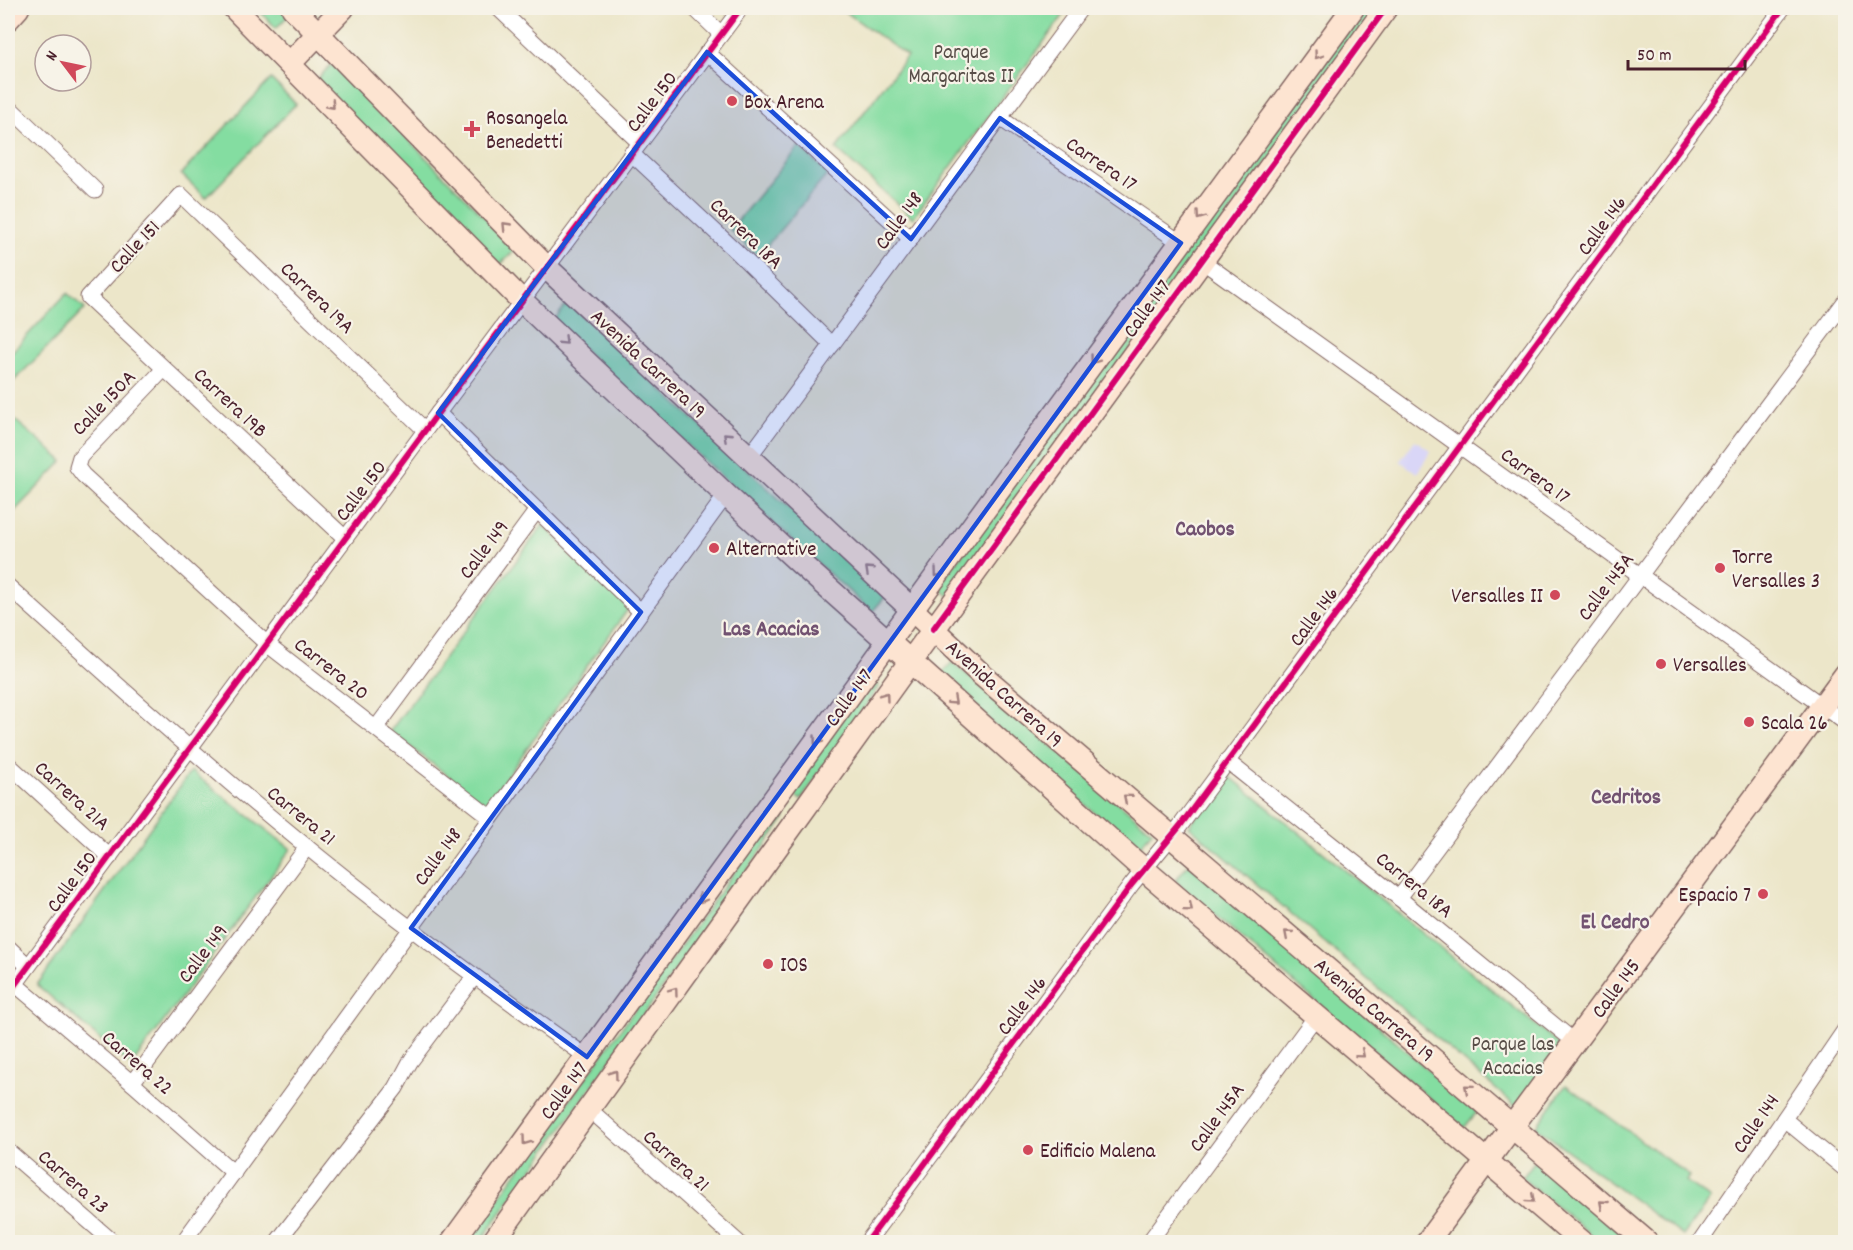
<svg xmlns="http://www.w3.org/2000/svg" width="1853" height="1250" viewBox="0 0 1853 1250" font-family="Dekko,sans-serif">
<rect width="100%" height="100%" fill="#f7f3e8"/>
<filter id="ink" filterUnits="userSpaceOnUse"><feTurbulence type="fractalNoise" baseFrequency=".0167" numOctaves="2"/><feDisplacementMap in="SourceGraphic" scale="12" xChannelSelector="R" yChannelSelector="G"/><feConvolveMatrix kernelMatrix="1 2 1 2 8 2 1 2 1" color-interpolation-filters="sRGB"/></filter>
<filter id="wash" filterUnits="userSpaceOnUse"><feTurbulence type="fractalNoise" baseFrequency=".008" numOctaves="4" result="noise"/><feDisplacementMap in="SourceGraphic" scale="24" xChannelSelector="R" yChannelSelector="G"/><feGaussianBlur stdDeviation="1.35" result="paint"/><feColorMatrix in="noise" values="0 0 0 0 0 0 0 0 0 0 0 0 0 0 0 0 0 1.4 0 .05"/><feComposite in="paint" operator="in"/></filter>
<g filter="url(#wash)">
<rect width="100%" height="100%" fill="#ece6c9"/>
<polygon fill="#d9d6f7" points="1415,440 1431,451 1417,473 1400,461"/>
<g fill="#84dda1" stroke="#677e66" stroke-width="1.5">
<polygon points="257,8 282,8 289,15 276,28"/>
<polygon points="840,8 1069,8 913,218 836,149 907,56"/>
<polygon points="1362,8 1380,8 949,596 938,587"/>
<polygon points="333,63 516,249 498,267 315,81"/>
<polygon points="271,79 296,104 206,198 181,174"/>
<polygon points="799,146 828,174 758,256 730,230"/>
<polygon points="67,293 85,309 8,387 8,356"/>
<polygon points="568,303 885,597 872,612 746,499 553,321"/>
<polygon points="8,414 63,461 8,518"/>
<polygon points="543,525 629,608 486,805 390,731"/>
<polygon points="952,662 1152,831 1137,850 939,677"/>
<polygon points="869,679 879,686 801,800 791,793"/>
<polygon points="191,771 291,849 131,1066 37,985"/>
<polygon points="1228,775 1564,1048 1519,1109 1189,826"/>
<polygon points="777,813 785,818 480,1242 464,1242 471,1236"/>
<polygon points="1189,863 1477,1112 1464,1128 1175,881"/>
<polygon points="1566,1085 1689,1176 1686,1181 1710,1199 1683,1236 1536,1127"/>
<polygon points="1536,1159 1636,1242 1600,1242 1522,1178"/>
</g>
</g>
<g filter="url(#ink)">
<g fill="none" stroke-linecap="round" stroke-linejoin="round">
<g stroke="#836562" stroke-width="17">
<g id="street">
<polyline points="498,8 640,143"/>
<polyline points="694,8 721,34"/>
<polyline points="707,52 911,239"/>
<polyline points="8,106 95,190"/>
<polyline points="1000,118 1181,243"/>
<polyline points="631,153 736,251 832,345"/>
<polyline points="1202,261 1846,723"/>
<polyline points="164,369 80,457 77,467 83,475 267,644 491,818"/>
<polyline points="438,413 641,612"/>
<polyline points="749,457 1081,8"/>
<polyline points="345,538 88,297 181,195 425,430"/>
<path d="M8 586C103 672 197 757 296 838 389 915 488 987 587 1057"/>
<polyline points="376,728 537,510"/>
<polyline points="1227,761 1399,898 1575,1042"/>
<polyline points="8,764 110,857"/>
<polyline points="1399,898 1846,300"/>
<polyline points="8,947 28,966"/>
<polyline points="15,984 132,1083 234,1173"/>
<polyline points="8,994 438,413 741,8"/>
<polyline points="132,1083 307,847"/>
<polyline points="589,1109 738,1242"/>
<polyline points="1784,1119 1846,1170"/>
<polyline points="8,1151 113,1242"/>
<polyline points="183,1242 726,495"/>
<polyline points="277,1242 396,1088 410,1062 474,977"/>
<polyline points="867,1242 1132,884 1180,826 1783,8"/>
<polyline points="1149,1242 1316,1016"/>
<polyline points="1700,1242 1846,1028"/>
</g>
</g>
<g stroke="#836562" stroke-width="25">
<g id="secondary">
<polyline points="234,8 522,301 726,495 800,563 1134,861 1582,1242"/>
<polyline points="293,8 546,267 983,676 1647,1242"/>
<polyline points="8,19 18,8"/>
<polyline points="290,63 343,8"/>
<polyline points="452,1242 974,524 1353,8"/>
<polyline points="493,1242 902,673 1386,8"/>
<polyline points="1427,1242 1846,674"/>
</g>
</g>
<use href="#street" stroke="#fff" stroke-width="15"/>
<use href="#secondary" stroke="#fde4d1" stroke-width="22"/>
<g stroke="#f7f3e8" stroke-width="10">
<g id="cycleway">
<polyline points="933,629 1386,8"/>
<polyline points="8,994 438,413 741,8"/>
<polyline points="867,1242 1132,884 1180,826 1783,8"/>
</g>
</g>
<use href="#cycleway" stroke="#d6006c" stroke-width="6"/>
</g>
<defs><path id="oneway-chevron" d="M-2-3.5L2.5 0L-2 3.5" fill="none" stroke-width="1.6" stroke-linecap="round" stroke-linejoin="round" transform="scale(1.5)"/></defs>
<g stroke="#a4827e">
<use href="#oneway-chevron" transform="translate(1318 55) rotate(126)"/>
<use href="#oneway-chevron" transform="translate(331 105) rotate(46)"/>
<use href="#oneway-chevron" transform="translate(1200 216) rotate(126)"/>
<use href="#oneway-chevron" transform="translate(506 226) rotate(-134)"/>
<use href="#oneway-chevron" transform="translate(564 341) rotate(44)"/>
<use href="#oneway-chevron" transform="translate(1094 360) rotate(126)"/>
<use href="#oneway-chevron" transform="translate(727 436) rotate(-137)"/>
<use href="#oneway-chevron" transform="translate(869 570) rotate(-137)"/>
<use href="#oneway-chevron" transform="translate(938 573) rotate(126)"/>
<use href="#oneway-chevron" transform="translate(885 696) rotate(-54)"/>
<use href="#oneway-chevron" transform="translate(953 701) rotate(42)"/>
<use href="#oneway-chevron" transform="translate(817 741) rotate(126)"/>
<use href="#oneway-chevron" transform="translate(1127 798) rotate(-140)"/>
<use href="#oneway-chevron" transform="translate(702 899) rotate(126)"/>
<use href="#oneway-chevron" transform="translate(1189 908) rotate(40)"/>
<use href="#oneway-chevron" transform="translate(1288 934) rotate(-139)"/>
<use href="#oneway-chevron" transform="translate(674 991) rotate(-54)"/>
<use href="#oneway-chevron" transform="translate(1361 1054) rotate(40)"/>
<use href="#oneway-chevron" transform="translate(614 1074) rotate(-54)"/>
<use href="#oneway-chevron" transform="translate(1468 1088) rotate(-140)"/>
<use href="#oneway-chevron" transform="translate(526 1141) rotate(126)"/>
<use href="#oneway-chevron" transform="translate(1531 1199) rotate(41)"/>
<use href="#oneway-chevron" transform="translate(1603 1204) rotate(-139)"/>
</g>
</g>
<path fill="#1d4ed8" fill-opacity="0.2" stroke="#1d4ed8" stroke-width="4.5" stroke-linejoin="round" d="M707 52 911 239 1000 118 1181 243 587 1057 411 928 641 612 438 413Z"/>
<g fill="#d1495b" stroke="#f7f3e8" stroke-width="2">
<circle cx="732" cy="101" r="6"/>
<path d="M469 120h6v6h6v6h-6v6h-6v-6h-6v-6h6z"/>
<circle cx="714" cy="548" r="6"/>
<circle cx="1720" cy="568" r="6"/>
<circle cx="1555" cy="595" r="6"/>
<circle cx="1661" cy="664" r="6"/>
<circle cx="1749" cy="722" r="6"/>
<circle cx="1763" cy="894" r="6"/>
<circle cx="768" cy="964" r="6"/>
<circle cx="1028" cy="1150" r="6"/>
</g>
<g text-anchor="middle" stroke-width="4.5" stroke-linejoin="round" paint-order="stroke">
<g font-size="21" fill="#584e48" stroke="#f7f3e8">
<text x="961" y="58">Parque<tspan x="961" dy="24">Margaritas II</tspan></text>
<text x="1513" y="1050">Parque las<tspan x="1513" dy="24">Acacias</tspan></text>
</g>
<g font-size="21" fill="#4a1f2b" stroke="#f7f3e8">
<text transform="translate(651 101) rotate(-53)" y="7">Calle 150</text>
<text transform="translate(1102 163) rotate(34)" y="7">Carrera 17</text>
<text transform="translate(898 220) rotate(-54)" y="7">Calle 148</text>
<text transform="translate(1601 225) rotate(-54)" y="7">Calle 146</text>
<text transform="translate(747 233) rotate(44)" y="7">Carrera 18A</text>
<text transform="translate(134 246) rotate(-47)" y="7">Calle 151</text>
<text transform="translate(318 297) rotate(44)" y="7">Carrera 19A</text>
<text transform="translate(1146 308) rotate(-54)" y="7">Calle 147</text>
<text transform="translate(649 363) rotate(43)" y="7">Avenida Carrera 19</text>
<text transform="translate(103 402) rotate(-46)" y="7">Calle 150A</text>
<text transform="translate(231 402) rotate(43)" y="7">Carrera 19B</text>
<text transform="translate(1536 475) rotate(36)" y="7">Carrera 17</text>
<text transform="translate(360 490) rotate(-53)" y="7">Calle 150</text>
<text transform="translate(483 549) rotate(-53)" y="7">Calle 149</text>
<text transform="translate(1605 586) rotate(-53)" y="7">Calle 145A</text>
<text transform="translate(1313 616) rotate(-54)" y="7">Calle 146</text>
<text transform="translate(332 668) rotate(38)" y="7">Carrera 20</text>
<text transform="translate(1005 693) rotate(42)" y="7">Avenida Carrera 19</text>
<text transform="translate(848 697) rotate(-54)" y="7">Calle 147</text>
<text transform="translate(73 795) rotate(42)" y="7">Carrera 21A</text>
<text transform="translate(302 815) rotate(39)" y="7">Carrera 21</text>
<text transform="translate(437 856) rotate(-54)" y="7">Calle 148</text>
<text transform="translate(71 881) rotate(-54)" y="7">Calle 150</text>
<text transform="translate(1415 884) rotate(39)" y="7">Carrera 18A</text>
<text transform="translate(202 953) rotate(-53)" y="7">Calle 149</text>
<text transform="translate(1615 988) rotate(-54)" y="7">Calle 145</text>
<text transform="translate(1021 1005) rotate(-53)" y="7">Calle 146</text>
<text transform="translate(1375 1009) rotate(40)" y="7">Avenida Carrera 19</text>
<text transform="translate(138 1062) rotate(41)" y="7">Carrera 22</text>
<text transform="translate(563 1090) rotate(-54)" y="7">Calle 147</text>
<text transform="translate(1216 1117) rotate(-54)" y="7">Calle 145A</text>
<text transform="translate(1755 1123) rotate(-56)" y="7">Calle 144</text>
<text transform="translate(677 1160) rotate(42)" y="7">Carrera 21</text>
<text transform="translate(74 1181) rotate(41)" y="7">Carrera 23</text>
</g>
<g font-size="21" fill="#4a1f2b" stroke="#f7f3e8" text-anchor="start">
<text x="744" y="108">Box Arena</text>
<text x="486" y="124">Rosangela<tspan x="486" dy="24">Benedetti</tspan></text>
<text x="726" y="555">Alternative</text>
<text x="1732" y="563">Torre<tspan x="1732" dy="24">Versalles 3</tspan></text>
<text x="1543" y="602" text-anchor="end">Versalles II</text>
<text x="1673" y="671">Versalles</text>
<text x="1761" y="729">Scala 26</text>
<text x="1751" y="901" text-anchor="end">Espacio 7</text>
<text x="780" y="971">IOS</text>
<text x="1040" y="1157">Edificio Malena</text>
</g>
<g font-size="22" font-weight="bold" fill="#725271" stroke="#f7f3e8">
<text x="1205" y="535">Caobos</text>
<text x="771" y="635">Las Acacias</text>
<text x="1626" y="803">Cedritos</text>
<text x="1615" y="928">El Cedro</text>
</g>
</g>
<rect width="1853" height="1250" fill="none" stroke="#f7f3e8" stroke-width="30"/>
<g transform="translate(63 63) rotate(302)"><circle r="28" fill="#f7f3e8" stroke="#b29e9c" stroke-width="1.5"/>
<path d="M0-4.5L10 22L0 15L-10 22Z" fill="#d1495b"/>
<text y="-9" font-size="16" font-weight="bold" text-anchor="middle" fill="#4a1f2b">N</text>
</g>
<path d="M1628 60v9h117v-9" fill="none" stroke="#4a1f2b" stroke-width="3"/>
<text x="1637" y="60" font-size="18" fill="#4a1f2b" stroke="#f7f3e8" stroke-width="4.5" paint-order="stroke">50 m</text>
</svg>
